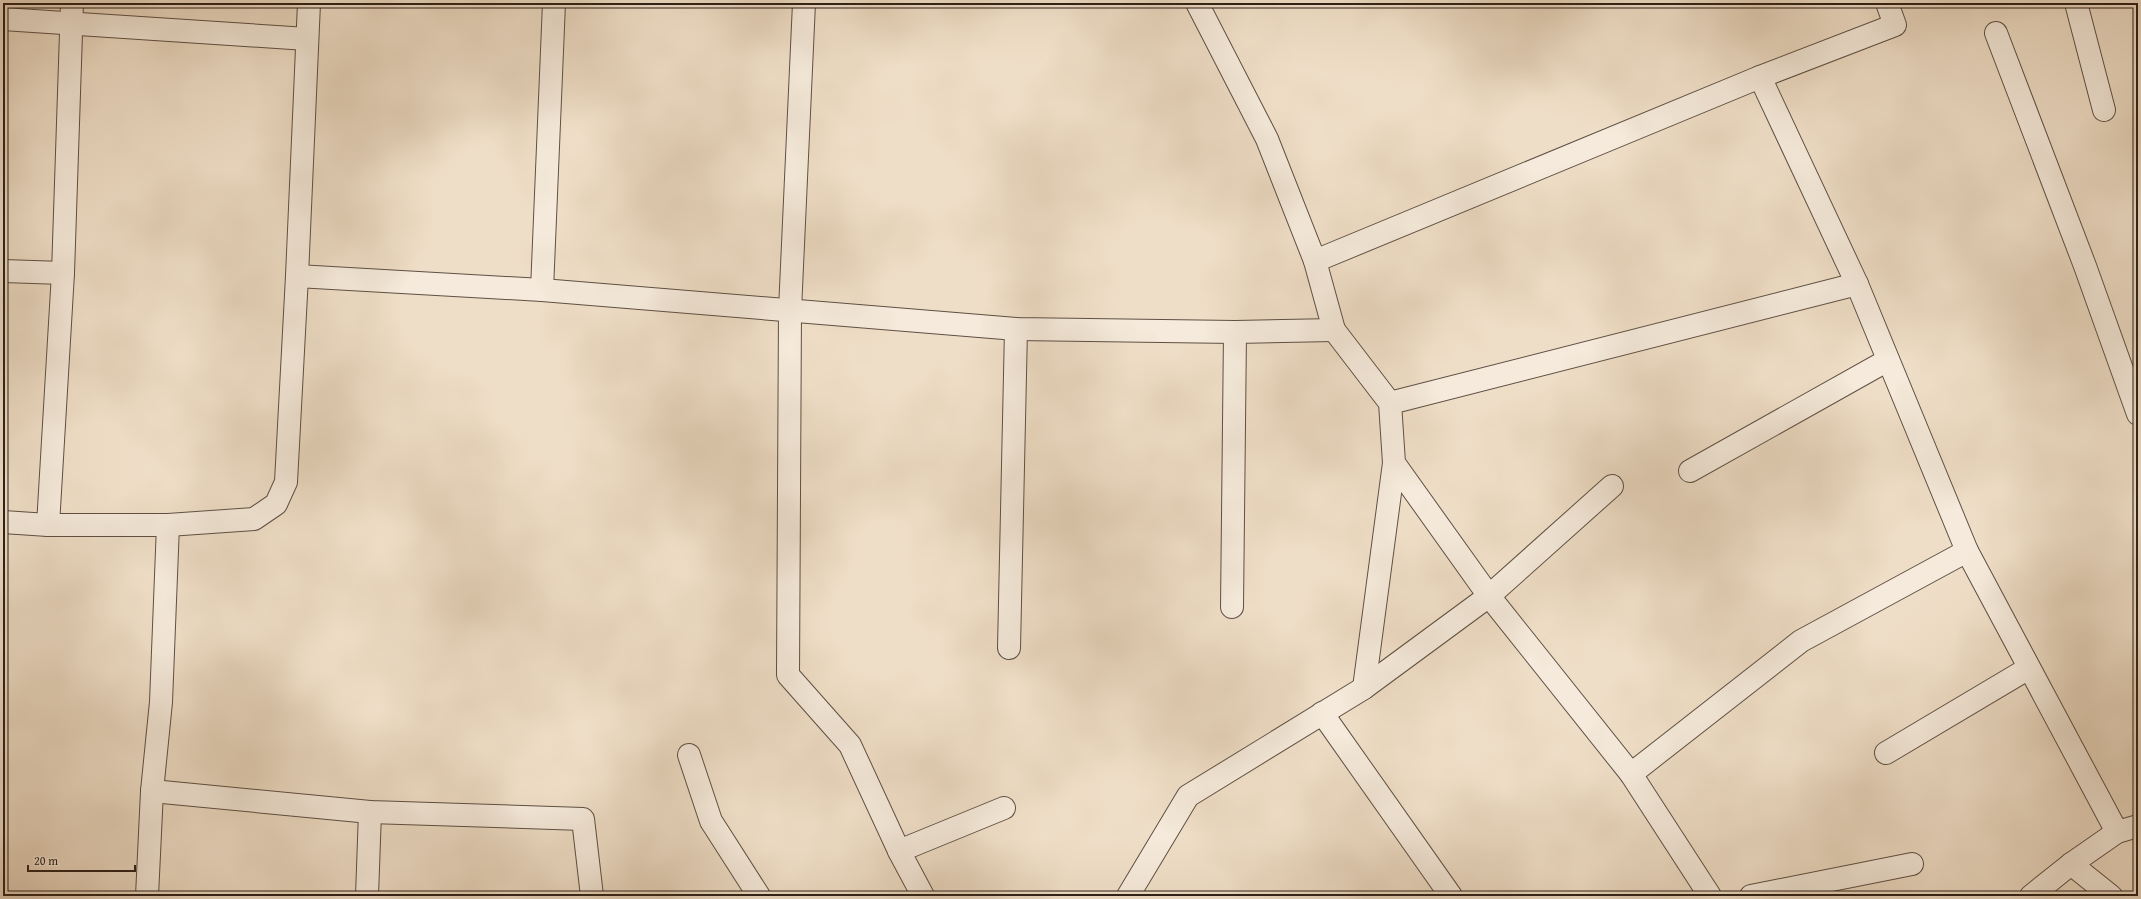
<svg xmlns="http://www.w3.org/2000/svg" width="2141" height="899" viewBox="0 0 2141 899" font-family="'Gentium Book Plus',serif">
<rect width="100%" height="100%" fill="#efdec7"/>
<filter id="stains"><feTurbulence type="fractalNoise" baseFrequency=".005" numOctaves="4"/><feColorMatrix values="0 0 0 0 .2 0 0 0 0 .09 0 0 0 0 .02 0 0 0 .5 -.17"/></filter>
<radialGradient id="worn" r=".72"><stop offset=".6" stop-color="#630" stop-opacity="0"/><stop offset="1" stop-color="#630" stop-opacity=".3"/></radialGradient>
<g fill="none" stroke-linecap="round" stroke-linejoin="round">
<g stroke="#5e5044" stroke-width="24">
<g id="street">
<polyline points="804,3 790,310 788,675 850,745 899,851 923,896"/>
<polyline points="1197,3 1267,139 1315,261 1334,330 1390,403 1394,463 1489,596 1631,774 1710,896"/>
<polyline points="1887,3 1895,25 1760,77 1857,284 1967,551 2117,832"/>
<polyline points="2076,3 2104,110"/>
<polyline points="3,19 307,39"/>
<polyline points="1996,33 2085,266 2138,414"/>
<polyline points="1315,261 1760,77"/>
<polyline points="3,271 63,273"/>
<polyline points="297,276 542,290 1016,329 1235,332 1334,330"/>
<polyline points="542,290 554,3"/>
<polyline points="1390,403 1857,284"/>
<polyline points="1690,471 1888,360"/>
<polyline points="3,522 48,525 168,525 161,702 152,791 147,896"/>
<polyline points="48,525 63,273 72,3"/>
<polyline points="168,525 254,519 276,504 286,482 297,276 309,3"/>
<polyline points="1232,607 1235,332"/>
<polyline points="1009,648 1016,329"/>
<polyline points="1364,688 1394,463"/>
<polyline points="1322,713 1451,896"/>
<polyline points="1886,753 2029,668"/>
<polyline points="689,755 711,821 759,896"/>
<polyline points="1631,774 1801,641 1967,551"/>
<polyline points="152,791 370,812 583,819 592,896"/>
<polyline points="899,851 1004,808"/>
<polyline points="2071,864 2111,896"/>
<polyline points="367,896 370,812"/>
<polyline points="1128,896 1188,796 1364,688 1489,596 1612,486"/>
<polyline points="1751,896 1912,864"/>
<polyline points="2031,896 2071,864 2117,832 2138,826"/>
</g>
</g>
<use href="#street" stroke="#f5eadb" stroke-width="22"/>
</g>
<rect width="2141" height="899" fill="none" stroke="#efdec7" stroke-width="16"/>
<rect x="4" y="4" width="2133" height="891" fill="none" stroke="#2d2018" stroke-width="2"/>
<rect x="8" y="8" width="2125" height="883" fill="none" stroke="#2d2018"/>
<path d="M28 865v6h107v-6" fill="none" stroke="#2d2018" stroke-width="2"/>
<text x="34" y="865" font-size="12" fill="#2d2018" stroke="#f5eadb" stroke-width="3" paint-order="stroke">20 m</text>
<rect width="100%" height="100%" filter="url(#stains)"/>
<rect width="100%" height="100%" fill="url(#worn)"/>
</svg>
